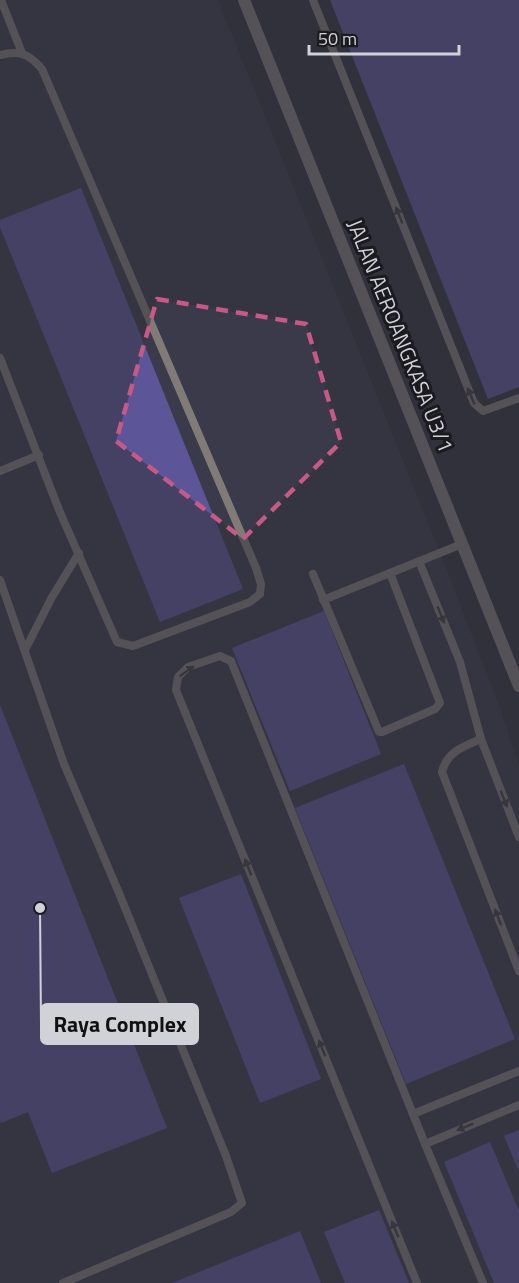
<svg xmlns="http://www.w3.org/2000/svg" width="519" height="1283" viewBox="0 0 519 1283" font-family="'Titillium Web',sans-serif">
<rect width="100%" height="100%" fill="#32323d"/>
<polygon fill="#3b3a4b" points="0,0 218,0 440,553 499,705 519,766 519,1283 0,1283"/>
<g fill="#5c5597">
<polygon points="330,0 519,0 519,387 488,399"/>
<polygon points="81,188 243,589 160,622 0,227 0,220"/>
<polygon points="324,611 381,754 290,791 232,648"/>
<polygon points="0,705 167,1128 52,1173 28,1112 1,1123 0,1121"/>
<polygon points="404,764 515,1039 406,1084 295,808"/>
<polygon points="241,874 321,1079 260,1103 179,898"/>
<polygon points="519,1130 519,1172 504,1136"/>
<polygon points="490,1142 519,1211 519,1283 494,1283 444,1162"/>
<polygon points="379,1210 409,1283 345,1283 324,1232"/>
<polygon points="300,1231 321,1283 172,1283"/>
</g>
<g fill="none" stroke-linecap="round" stroke-linejoin="round">
<g stroke="#817b78" stroke-width="8">
<polyline points="1,0 22,53"/>
<polyline points="313,0 474,403 483,411 519,398"/>
<path d="M0 55C20 50 29 54 42 69L256 568 261 584 260 594 250 602 133 646 117 642 59 510 0 358"/>
<polyline points="0,471 39,455"/>
<polyline points="419,561 460,662 481,739 519,837"/>
<polyline points="313,574 379,732 382,732 435,709 440,703 390,573"/>
<polyline points="0,580 64,764 119,893 226,1156 242,1203 231,1212 63,1283"/>
<polyline points="323,600 462,544"/>
<polyline points="26,648 52,597 79,553"/>
<path d="M481 739C462 747 447 752 442 772L519 971"/>
<polyline points="413,1114 519,1071"/>
<polyline points="417,1283 176,690 178,677 188,667 220,656 231,661 425,1144"/>
<polyline points="483,1283 425,1144 519,1105"/>
</g>
<polyline stroke="#817b78" stroke-width="12" points="244,0 519,686"/>
</g>
<defs><path id="oneway-solid" d="M-6-.8H1V-3.2L6.5 0L1 3.2V.8H-6Z" transform="scale(1.5)"/></defs>
<g fill="#3e3c3e">
<use href="#oneway-solid" transform="translate(399 215) rotate(-112)"/>
<use href="#oneway-solid" transform="translate(471 396) rotate(-113)"/>
<use href="#oneway-solid" transform="translate(441 615) rotate(68)"/>
<use href="#oneway-solid" transform="translate(187 671) rotate(-35)"/>
<use href="#oneway-solid" transform="translate(504 799) rotate(68)"/>
<use href="#oneway-solid" transform="translate(248 867) rotate(-112)"/>
<use href="#oneway-solid" transform="translate(498 917) rotate(-111)"/>
<use href="#oneway-solid" transform="translate(322 1048) rotate(-112)"/>
<use href="#oneway-solid" transform="translate(465 1127) rotate(158)"/>
<use href="#oneway-solid" transform="translate(395 1229) rotate(-112)"/>
</g>
<path d="M0 0H519V1283H0ZM157 299 306 324 341 442 243 539 116 441Z" fill="#32323d" fill-opacity=".55" fill-rule="evenodd"/>
<path fill="none" stroke="#c75987" stroke-width="4.5" stroke-dasharray="12 8" stroke-linejoin="round" d="M157 299 306 324 341 442 243 539 116 441Z"/>
<g text-anchor="middle" stroke-width="6" stroke-linejoin="round" paint-order="stroke">
<g font-size="21" fill="#d1d1d8" stroke="#1a1a1f">
<text transform="translate(400 336) rotate(68)" y="7">JALAN AEROANGKASA U3/1</text>
</g>
</g>
<path fill="none" stroke="#d1d1d8" stroke-width="2" d="M40 908L41 1024"/>
<circle fill="#d1d1d8" stroke="#1a1a1f" stroke-width="2" cx="40" cy="908" r="6"/>
<rect fill="#d1d1d8" stroke="#d1d1d8" stroke-width="2" x="41" y="1004" width="157" height="40" rx="6"/>
<g font-size="22" text-anchor="middle" font-weight="bold" fill="#111">
<text x="120" y="1032">Raya Complex</text>
</g>
<path d="M309 45v9h150v-9" fill="none" stroke="#d1d1d8" stroke-width="3"/>
<text x="318" y="45" font-size="18" fill="#d1d1d8" stroke="#1a1a1f" stroke-width="4.5" paint-order="stroke">50 m</text>
</svg>
